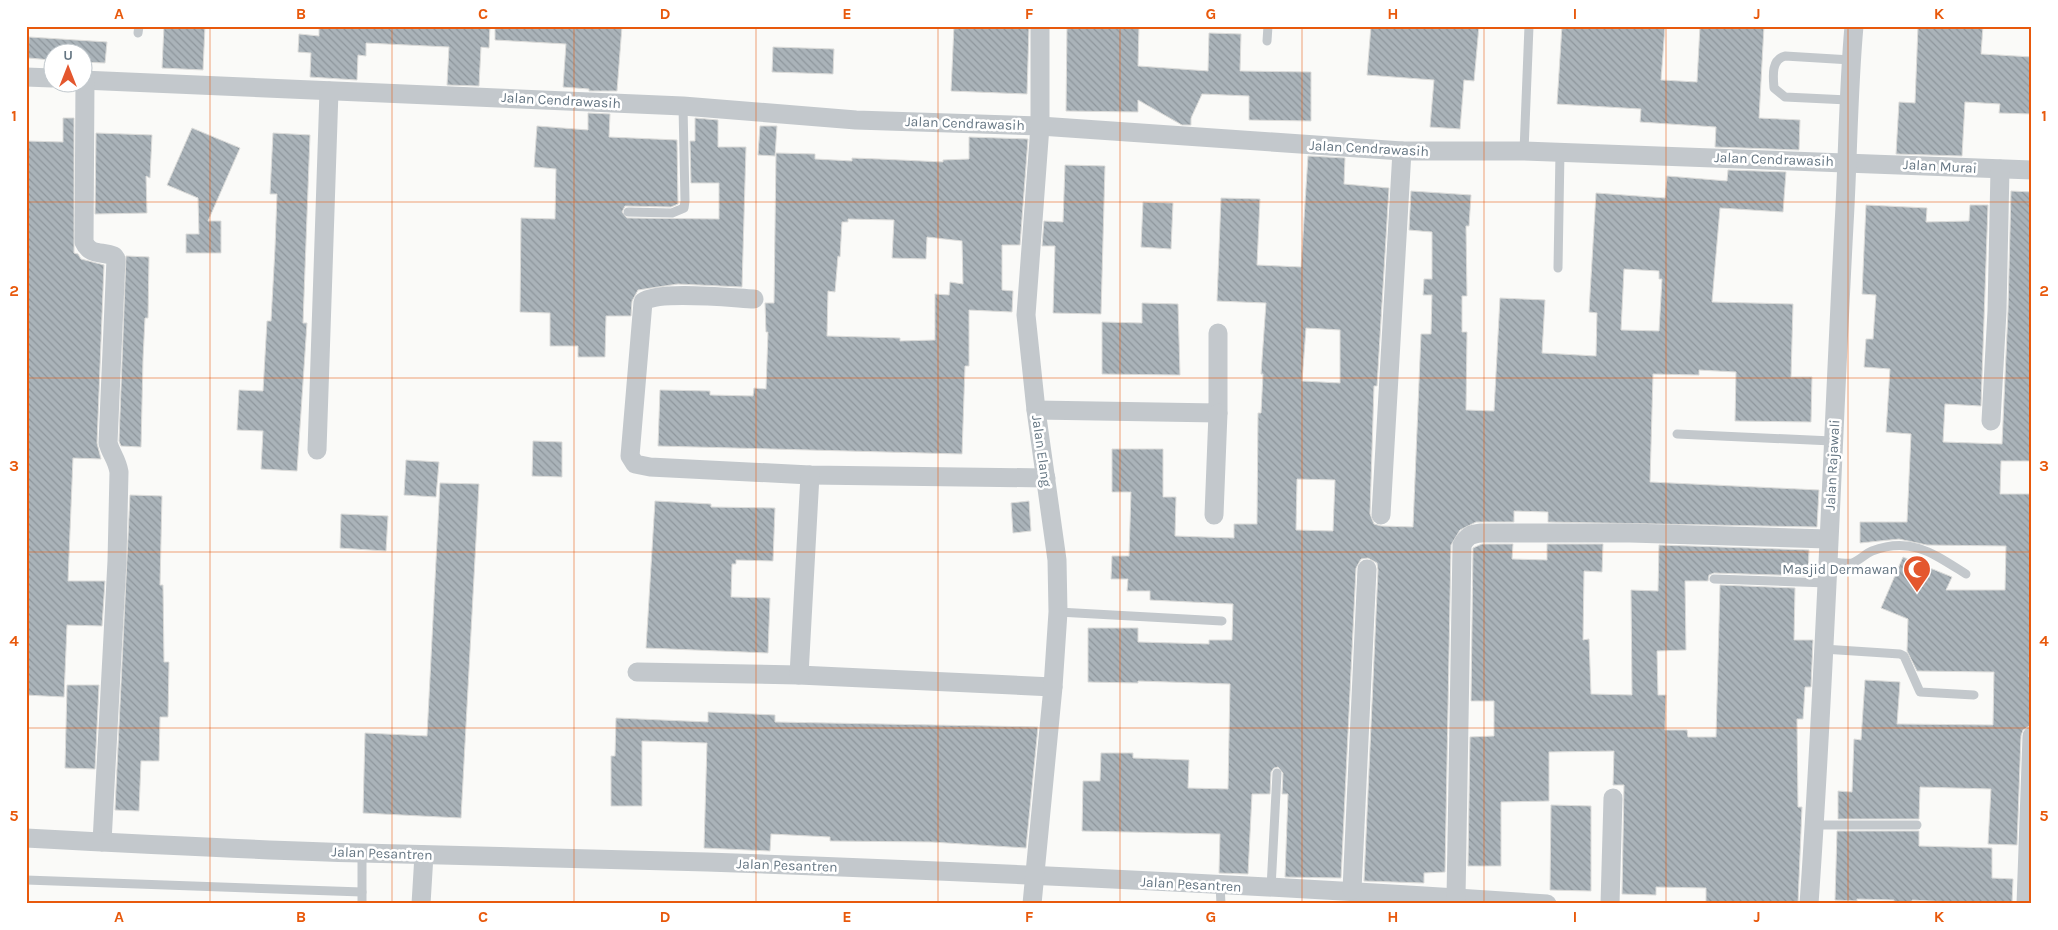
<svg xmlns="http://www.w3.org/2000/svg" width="2058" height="930" viewBox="0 0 2058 930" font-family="Karla,sans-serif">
<defs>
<pattern id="building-back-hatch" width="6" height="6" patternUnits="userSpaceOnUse" patternTransform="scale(1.25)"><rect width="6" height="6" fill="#aab3b9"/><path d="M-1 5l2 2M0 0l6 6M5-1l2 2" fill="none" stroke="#8e969c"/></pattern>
</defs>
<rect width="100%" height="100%" fill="#fafaf8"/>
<g fill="url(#building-back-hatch)" stroke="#dcdcda" fill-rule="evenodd">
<polygon points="164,26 205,26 203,70 162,68"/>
<polygon points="319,26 490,26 489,48 481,47 479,86 447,85 449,47 366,43 366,56 358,55 357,80 310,77 311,53 298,52 299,34 319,36"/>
<polygon points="495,26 622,26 617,91 589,91 589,89 563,87 566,44 495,40"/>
<polygon points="954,26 1029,26 1027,94 951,91"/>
<polygon points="1067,26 1139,26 1138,66 1208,71 1209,33 1241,34 1240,71 1311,72 1311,121 1249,120 1249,96 1202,94 1191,118 1191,125 1182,125 1138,100 1138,112 1066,111"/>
<polygon points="1371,26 1479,26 1474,81 1464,80 1460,129 1430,127 1434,80 1367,75"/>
<polygon points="1562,26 1665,26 1661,80 1697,82 1700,26 1764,26 1759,118 1800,120 1799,150 1715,147 1716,127 1640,122 1641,109 1557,104"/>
<polygon points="1918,26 1983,26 1981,54 2032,57 2032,114 1999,113 2000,104 1965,102 1962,156 1896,154 1899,102 1915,103"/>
<polygon points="29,37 107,42 105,63 82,62 82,52 52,52 52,60 28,58"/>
<polygon points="773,47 834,49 833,74 772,72"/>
<polygon points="588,113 610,114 609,137 677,140 678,204 671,207 625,206 622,212 627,218 719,219 719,183 691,183 690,141 695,141 695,118 718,120 718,147 746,147 742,287 678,284 638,290 632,301 631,316 606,316 605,357 578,357 578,346 550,346 550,313 520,312 521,218 555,219 556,169 534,167 537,126 588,130"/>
<polygon points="63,118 74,118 74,253 78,254 81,259 104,265 97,443 101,459 73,458 68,581 105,581 102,626 67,625 64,697 26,695 26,141 63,142"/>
<polygon points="760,126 777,126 775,156 758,155"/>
<polygon points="192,128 240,148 208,221 221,221 221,253 186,253 186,234 199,234 198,198 167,185"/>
<polygon points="96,133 152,135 150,178 146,176 147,213 95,214"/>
<polygon points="273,133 310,135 303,323 307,323 297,471 261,469 263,431 237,430 239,390 263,391 267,321 271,321 275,248 277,194 270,194"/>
<path d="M969 137 1028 139 1020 245H1002V290L1013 291 1012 312 969 310V366H965L962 454 658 446 660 390 710 391V395L753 396 754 388 766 389 768 332H766L765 303H774L776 153 815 154V159L852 161V158L879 159 943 162V160L969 159ZM848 219 894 220 892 258 926 259 927 237 962 241 963 284 950 282 949 295 935 294V340L900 341V338L827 336 828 291 835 292 838 256 840 257 842 222H848Z"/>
<path d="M1308 156 1345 158 1344 184 1389 188 1377 386H1374L1370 514 1374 524 1381 526 1413 527 1421 334H1431L1432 295H1423L1424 279H1432V232L1409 230 1411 191 1471 195 1469 226H1466L1467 296H1462V332H1467L1466 410 1494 411 1500 298 1545 300 1542 353 1596 356 1597 313 1589 312 1596 193 1665 198 1667 176 1727 181 1728 170 1786 172 1783 212 1720 208 1712 302 1793 304 1791 377H1812L1811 422 1735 421 1736 372 1699 370V375L1653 374 1650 482 1819 490 1817 527 1548 522V512L1514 511V522H1476L1460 530 1451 545 1445 872 1424 873V883L1364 881 1378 570 1377 563 1368 558 1361 559 1356 568 1341 878 1285 877 1288 794H1282L1283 773 1278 767 1274 768 1271 772 1270 794H1252L1248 874 1219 873 1220 834 1082 831 1083 781H1100L1101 753H1133V758L1189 760 1188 788 1228 789 1230 684 1138 681V683L1088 682V628H1138V642L1209 644V640H1232L1233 604 1150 600V591H1127L1128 579H1111L1112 556H1129L1131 492H1112V449H1163V497H1176L1175 536 1234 538V524H1257L1258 413H1261L1263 374H1261L1266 303 1217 301 1221 198 1260 199 1257 265 1301 267ZM1624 269 1659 271V279H1662L1659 331 1621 330ZM1306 328 1340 330V383L1302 381ZM1297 479 1335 480 1333 531 1296 530Z"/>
<polygon points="1065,165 1105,166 1101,314 1053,313 1055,246 1042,246 1044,221 1063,222"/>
<polygon points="2011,191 2032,192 2032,461 2001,461 2000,494 2032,494 2032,627 2029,677 2032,677 2032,708 2031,725 2023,730 2021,736 2017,845 1988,844 1991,789 1920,787 1919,819 1838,819 1838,791 1852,792 1854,739 1861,740 1865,680 1900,682 1897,724 1993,725 1994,672 1917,671 1907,651 1908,619 1881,608 1903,557 1952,577 1946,590 2005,590 2006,546 1927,545 1899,539 1860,543 1860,522 1907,522 1911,434 1886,432 1890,369 1864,367 1866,339 1873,339 1876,295 1862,294 1866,205 1927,208 1926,222 1969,221 1970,205 1988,205 1981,406 1945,404 1943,442 2002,444 2008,311"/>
<polygon points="1143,202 1173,203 1171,249 1141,247"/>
<polygon points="126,256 149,257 148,318 145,318 143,359 141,447 121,446 119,441"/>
<polygon points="1142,303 1178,304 1180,375 1102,374 1102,322 1142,323"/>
<polygon points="533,441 562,442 562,477 532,476"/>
<polygon points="406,460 439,462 436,497 404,495"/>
<polygon points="440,483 479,484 461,818 363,813 365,733 427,736"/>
<polygon points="130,495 162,496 160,585 163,585 164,662 169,662 168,717 160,717 159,761 141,761 139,811 115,810"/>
<polygon points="655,501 711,504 711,507 775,508 773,561 736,560 736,564 732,564 731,597 770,598 768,653 646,648"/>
<polygon points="1029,501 1031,531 1013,533 1011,503"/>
<polygon points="341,514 388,516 386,551 340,548"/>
<polygon points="1482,544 1513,544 1512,559 1547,560 1547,544 1603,544 1602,572 1584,571 1583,640 1589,639 1591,694 1632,695 1631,590 1658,591 1659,545 1809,550 1808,576 1714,573 1709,575 1708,581 1685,581 1686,650 1657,651 1658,695 1666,695 1665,730 1687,730 1688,737 1716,737 1720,585 1795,588 1794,640 1813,640 1811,687 1805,687 1803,719 1797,719 1798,807 1802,807 1798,903 1706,904 1706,888 1656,887 1656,895 1622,894 1624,785 1613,785 1614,751 1549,752 1549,801 1501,802 1501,866 1468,866 1470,737 1494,736 1494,701 1471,701 1473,548"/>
<polygon points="67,685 99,685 95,769 65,768"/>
<polygon points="708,712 775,715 775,722 1038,727 1026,848 932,842 830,841 830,837 771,834 770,851 704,848 707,743 642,741 642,806 611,806 611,756 615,756 616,718 708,722"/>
<polygon points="1551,805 1591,806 1591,891 1550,890"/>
<polygon points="1837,831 1919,831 1919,846 1992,848 1992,878 2013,879 2012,904 1949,904 1949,902 1912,900 1912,903 1894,903 1894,900 1857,899 1857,901 1835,900"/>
</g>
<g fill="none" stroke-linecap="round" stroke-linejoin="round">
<g stroke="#c3c8cc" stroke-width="9">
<polyline points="138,33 139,26"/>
<polyline points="1267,41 1268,26"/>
<path d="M1848 100 1785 97 1774 88C1773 76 1771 60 1785 56L1851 60"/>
<polyline points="1524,151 1529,26"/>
<polyline points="628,212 672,213 684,208 685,201 683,106"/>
<polyline points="1558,268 1560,152"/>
<polyline points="1677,434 1832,441"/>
<path d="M1828 561C1835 562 1845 564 1852 563 1859 561 1865 554 1872 551 1911 536 1934 554 1966 574"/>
<polyline points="1714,579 1828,583"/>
<polyline points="1058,612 1222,621"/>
<polyline points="1823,649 1900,654 1904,656 1920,692 1974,695"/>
<polyline points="1815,825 1917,825"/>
<polyline points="26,880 362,892"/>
<polyline points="1220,885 1221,904"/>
<polyline points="1271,888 1277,773"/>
<polyline points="362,904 362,853"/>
</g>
<g stroke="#c3c8cc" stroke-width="19">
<polyline points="26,77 52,78"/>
<polyline points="82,80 683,106 856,120 1040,126 1402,151 1524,151 2032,170"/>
<path d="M85 80 84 242C90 256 102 251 114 256L116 259 108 443C111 454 117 459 119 472L117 561 102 842"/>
<path d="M754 299C732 298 658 290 643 302L630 456 635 464 650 467 810 475 1046 478"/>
<polyline points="1036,410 1218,413 1218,333"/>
<polyline points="1991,421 1997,311 2000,169"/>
<polyline points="317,450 329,91"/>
<polyline points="1214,515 1218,413"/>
<polyline points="1381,515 1402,151"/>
<polyline points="637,672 799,675 1053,687"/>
<polyline points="799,675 810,475"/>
<path d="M26 838C138 844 250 850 362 853 477 857 592 858 707 862 987 872 1267 885 1547 904"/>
<polyline points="1352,890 1367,569"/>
<path d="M1456 898 1462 545C1467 536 1471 534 1481 533H1630L1828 539"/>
<polyline points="421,904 424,855"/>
<polyline points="1032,904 1053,687 1058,612 1057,560 1036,410 1026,315 1040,126 1040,26"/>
<polyline points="1610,904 1613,798"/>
<path d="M1809 904C1825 678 1832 451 1844 225 1848 158 1848 92 1854 26"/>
<polyline points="2026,904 2032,736"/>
</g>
</g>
<path fill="none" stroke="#e8590c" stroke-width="1" stroke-opacity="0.55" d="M210 26V904M392 26V904M574 26V904M756 26V904M938 26V904M1120 26V904M1302 26V904M1484 26V904M1666 26V904M1848 26V904M26 202H2032M26 378H2032M26 552H2032M26 728H2032"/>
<defs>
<g id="mosque-pin" transform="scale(1.4375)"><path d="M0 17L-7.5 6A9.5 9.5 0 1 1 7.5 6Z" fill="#e4572e" stroke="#fff"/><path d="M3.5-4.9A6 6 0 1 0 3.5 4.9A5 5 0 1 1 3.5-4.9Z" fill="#fff"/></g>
</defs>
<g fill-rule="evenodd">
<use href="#mosque-pin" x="1917" y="569"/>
</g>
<g text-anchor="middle" stroke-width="5" stroke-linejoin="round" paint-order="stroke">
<g font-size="14" fill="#657683" stroke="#fff">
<text transform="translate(561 100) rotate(3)" y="5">Jalan Cendrawasih</text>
<text transform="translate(965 123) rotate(2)" y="5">Jalan Cendrawasih</text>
<text transform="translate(1369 148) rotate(3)" y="5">Jalan Cendrawasih</text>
<text transform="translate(1774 159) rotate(2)" y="5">Jalan Cendrawasih</text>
<text transform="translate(1940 166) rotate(3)" y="5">Jalan Murai</text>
<text transform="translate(1042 451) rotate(82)" y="5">Jalan Elang</text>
<text transform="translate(1832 465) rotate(-87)" y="5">Jalan Rajawali</text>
<text transform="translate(382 853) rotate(2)" y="5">Jalan Pesantren</text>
<text transform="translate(787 865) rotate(2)" y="5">Jalan Pesantren</text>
<text transform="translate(1191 884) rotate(3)" y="5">Jalan Pesantren</text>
</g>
<g font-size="14" fill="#657683" stroke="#fff" text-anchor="end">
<text x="1898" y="574">Masjid Dermawan</text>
</g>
</g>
<rect width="2058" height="930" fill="none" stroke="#ffffff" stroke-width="55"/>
<g transform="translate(68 68)"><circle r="24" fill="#ffffff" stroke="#c1c8cd"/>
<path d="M0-4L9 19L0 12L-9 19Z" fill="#e4572e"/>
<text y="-8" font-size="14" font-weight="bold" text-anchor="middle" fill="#657683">U</text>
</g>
<rect x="28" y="28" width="2002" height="874" fill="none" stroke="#e8590c" stroke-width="2"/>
<g font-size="16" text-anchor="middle" font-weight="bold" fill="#e8590c">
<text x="119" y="19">A</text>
<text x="301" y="19">B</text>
<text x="483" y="19">C</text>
<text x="665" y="19">D</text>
<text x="847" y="19">E</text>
<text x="1029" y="19">F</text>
<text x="1211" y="19">G</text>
<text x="1393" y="19">H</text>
<text x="1575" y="19">I</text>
<text x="1757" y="19">J</text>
<text x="1939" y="19">K</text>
<text x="14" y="121">1</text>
<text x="2044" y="121">1</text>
<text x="14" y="296">2</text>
<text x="2044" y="296">2</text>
<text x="14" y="471">3</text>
<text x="2044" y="471">3</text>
<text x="14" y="646">4</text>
<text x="2044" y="646">4</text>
<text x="14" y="821">5</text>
<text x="2044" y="821">5</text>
<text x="119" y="922">A</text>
<text x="301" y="922">B</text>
<text x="483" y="922">C</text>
<text x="665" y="922">D</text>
<text x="847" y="922">E</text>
<text x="1029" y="922">F</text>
<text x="1211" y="922">G</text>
<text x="1393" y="922">H</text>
<text x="1575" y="922">I</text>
<text x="1757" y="922">J</text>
<text x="1939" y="922">K</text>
</g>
</svg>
